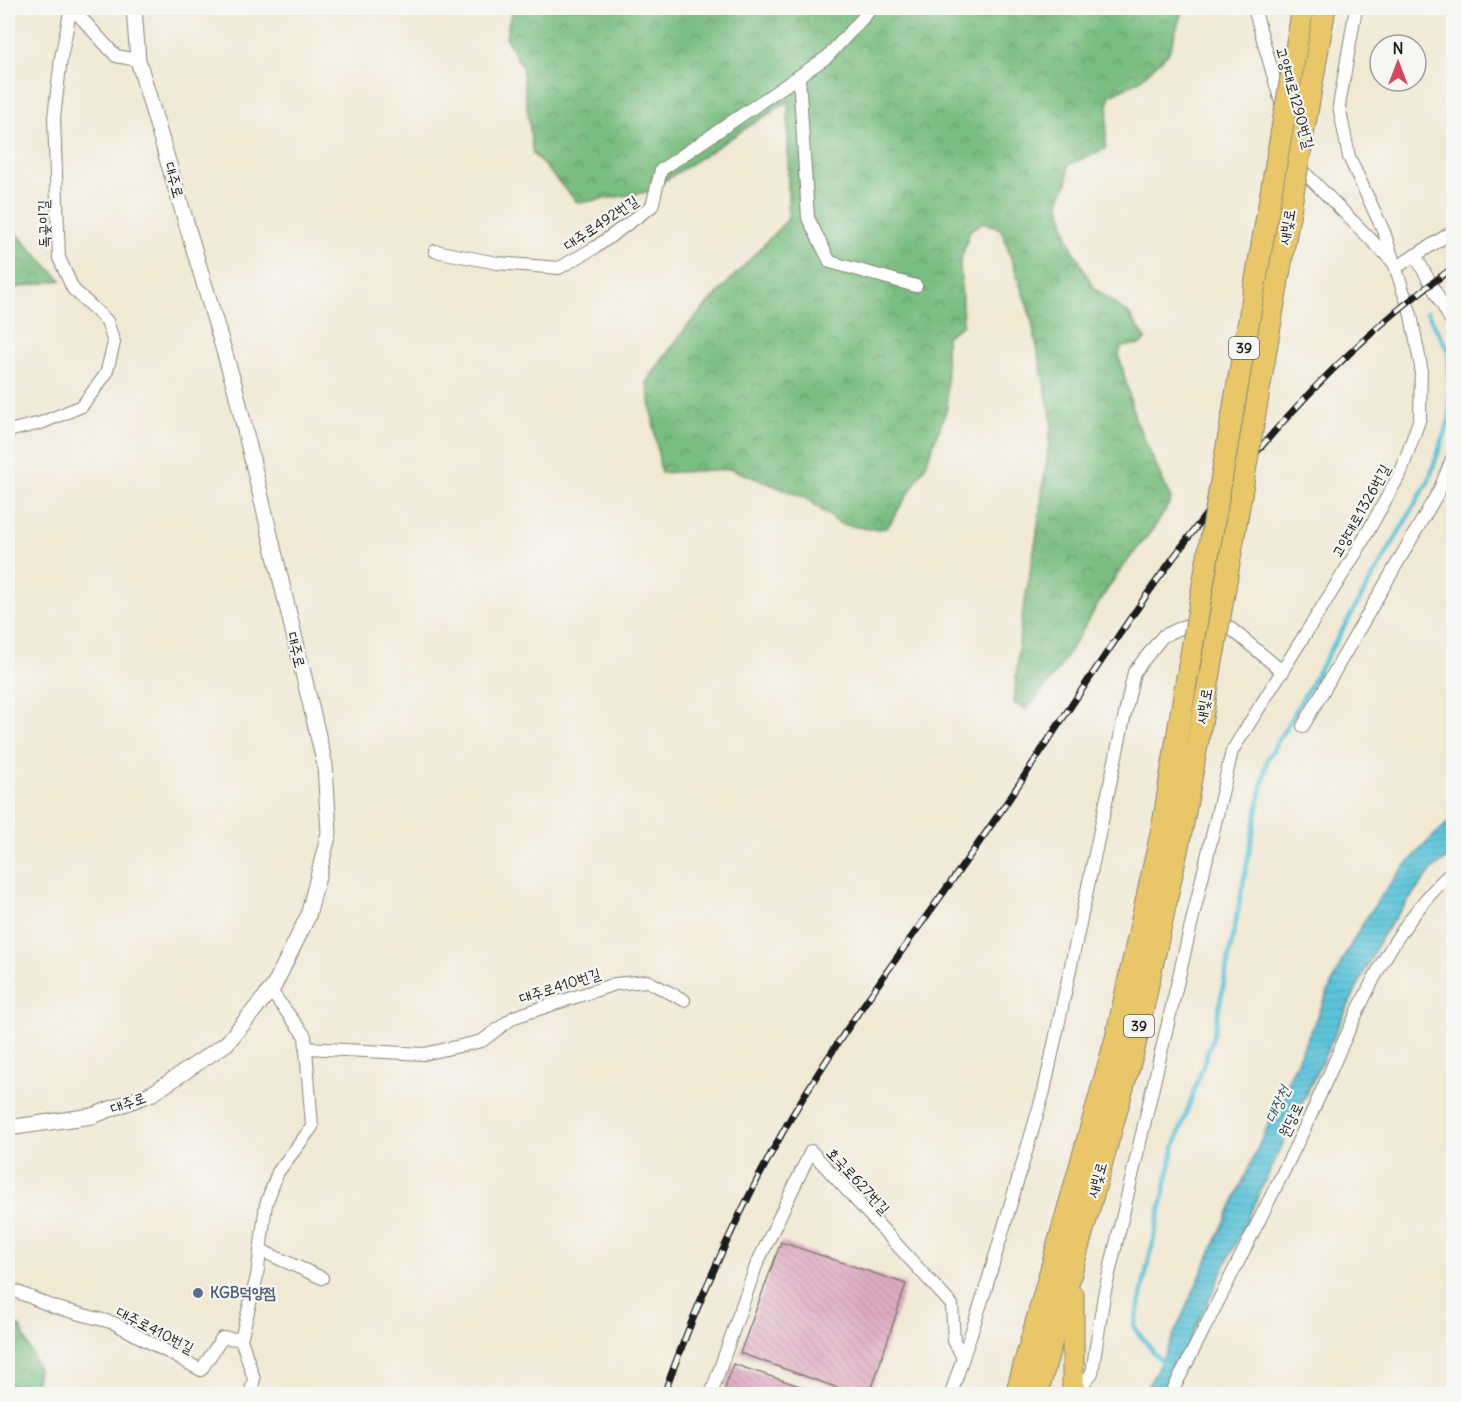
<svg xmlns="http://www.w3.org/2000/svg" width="1461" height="1402" viewBox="0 0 1461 1402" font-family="Delius,'Poor Story',sans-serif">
<defs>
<pattern id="forest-crowns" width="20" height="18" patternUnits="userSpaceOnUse" patternTransform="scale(1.5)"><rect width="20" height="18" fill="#79bd80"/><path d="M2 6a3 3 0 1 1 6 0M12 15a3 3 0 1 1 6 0" fill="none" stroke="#629968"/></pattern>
<pattern id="water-rules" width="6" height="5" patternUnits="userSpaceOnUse" patternTransform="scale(1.5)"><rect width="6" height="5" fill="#5dc5da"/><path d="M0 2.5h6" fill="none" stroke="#50a9ba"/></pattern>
<pattern id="building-back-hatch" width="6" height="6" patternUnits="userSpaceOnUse" patternTransform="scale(1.5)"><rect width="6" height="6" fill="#e0abc2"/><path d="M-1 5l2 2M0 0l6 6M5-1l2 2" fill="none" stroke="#c093a6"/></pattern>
</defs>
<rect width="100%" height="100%" fill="#f6f6f2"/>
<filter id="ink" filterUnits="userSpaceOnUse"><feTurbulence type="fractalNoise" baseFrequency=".0167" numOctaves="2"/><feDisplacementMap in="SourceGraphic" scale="12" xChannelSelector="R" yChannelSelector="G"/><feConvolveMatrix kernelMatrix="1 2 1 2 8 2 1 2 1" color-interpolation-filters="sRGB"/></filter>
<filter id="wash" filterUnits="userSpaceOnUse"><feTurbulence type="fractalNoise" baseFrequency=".008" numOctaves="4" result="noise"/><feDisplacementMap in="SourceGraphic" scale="24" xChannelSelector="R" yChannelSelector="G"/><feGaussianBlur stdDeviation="1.35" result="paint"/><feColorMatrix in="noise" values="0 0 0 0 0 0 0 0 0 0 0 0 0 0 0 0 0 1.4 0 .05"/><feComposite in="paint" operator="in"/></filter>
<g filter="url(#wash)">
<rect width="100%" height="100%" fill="#f1e9d4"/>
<g fill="url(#forest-crowns)" stroke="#4a6c4e" stroke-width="1.5">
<path d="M512 8H1183L1169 52 1140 80 1109 96 1105 149 1068 165 1067 183 1059 201 1069 242 1094 288 1128 313 1146 339 1141 344 1121 347 1119 355 1135 418 1171 499C1158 528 1135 549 1117 575 1086 619 1064 670 1026 709L1014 703 1021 622 1036 540 1052 422 1031 317 1001 229 983 222 970 230 960 263 963 325 946 336 947 408 925 467 887 528 870 529 840 524 806 498 731 469 661 473 647 381 688 325 788 219V101L647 192 578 203 533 154 522 67 506 38Z"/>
<polygon points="8,225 61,280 8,289"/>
<polygon points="8,1320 21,1328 38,1369 33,1394 8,1394"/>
</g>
<path fill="url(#water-rules)" stroke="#3c707b" stroke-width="1.5" d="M1453 818V853L1431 871 1382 935 1164 1394H1144L1166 1352 1342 961C1372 902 1404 862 1453 818Z"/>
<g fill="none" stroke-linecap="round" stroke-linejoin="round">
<polyline stroke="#5dc5da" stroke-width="4.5" points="1165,1367 1134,1327 1174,1148 1214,1034 1267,760 1428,482 1450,418 1449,351 1427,312"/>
</g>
<g id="blocks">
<g fill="url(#building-back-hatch)">
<polygon points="781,1242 906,1284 870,1394 855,1394 740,1353"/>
<polygon points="733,1364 824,1394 723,1394"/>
</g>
</g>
</g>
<g filter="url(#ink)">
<use href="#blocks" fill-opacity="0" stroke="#868278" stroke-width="1.5"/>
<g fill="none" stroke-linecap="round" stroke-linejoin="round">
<g stroke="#868278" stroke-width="14">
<g id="minor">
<polyline points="72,8 116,56 138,60"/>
<polyline points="1254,8 1282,106"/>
<polyline points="799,76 808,218 830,262 916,286"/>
<polyline points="1287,123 1299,167 1394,263"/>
<polyline points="435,251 497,263 559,268 596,247 652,206 661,170 827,57 872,8"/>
<polyline points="1415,255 1454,326"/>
<polyline points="1397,267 1454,231"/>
<polyline points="8,431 41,423 82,406 106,374 114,343 107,321 73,289 59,258 54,118 61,58 71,8"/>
<polyline points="1303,726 1439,491 1454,454"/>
<polyline points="306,1048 424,1054 482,1041 514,1017 615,984 647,981 684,1000"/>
<polyline points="260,1250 322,1278"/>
<polyline points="8,1288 54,1307 114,1323 201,1370 222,1338 241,1339"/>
<polyline points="250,1394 254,1379 241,1339 257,1276 266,1204 278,1172 312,1127 305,1036 270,990"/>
<polyline points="711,1394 756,1266 811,1151 952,1305 954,1341 963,1357"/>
<polyline points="951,1394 985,1291 1044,1091 1134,672 1163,636 1194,622 1229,627 1283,672"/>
<polyline points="1074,1394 1092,1373 1104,1295 1232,751 1356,553 1401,472 1420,418 1421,367 1411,315 1384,232 1349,157 1339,106 1356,8"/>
<path d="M1171 1394C1217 1303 1264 1213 1308 1121 1349 1034 1381 936 1454 870"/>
</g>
</g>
<g stroke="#868278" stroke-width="17">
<polyline id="tertiary" points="8,1128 92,1116 153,1093 227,1043 274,986 308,916 329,833 325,765 235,388 138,60 134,8"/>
</g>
<g stroke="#868278" stroke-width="23">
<g id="trunk">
<polyline points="1073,1296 1073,1388"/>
<polyline points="1016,1394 1116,1038 1163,824 1185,689"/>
<polyline points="1037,1394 1135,1045 1183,823 1214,651"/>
</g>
</g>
<use href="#minor" stroke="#fff" stroke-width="12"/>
<use href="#tertiary" stroke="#fff" stroke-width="15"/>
<use href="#trunk" stroke="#e9c769" stroke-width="21"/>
<g stroke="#1c1c1c" stroke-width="7">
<path id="rail" d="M664 1394C697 1302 737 1214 785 1128 849 1017 929 916 1001 811 1133 615 1258 406 1454 267"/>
</g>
<use href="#rail" stroke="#f6f6f2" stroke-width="4.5" stroke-dasharray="14" stroke-linecap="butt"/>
<g stroke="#868278" stroke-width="23" stroke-linecap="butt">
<g id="trunk-bridge">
<polyline points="1214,651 1325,8"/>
<polyline points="1185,689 1303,8"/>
<polyline points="1073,1388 1076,1394"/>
</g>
</g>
<use href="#trunk-bridge" stroke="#e9c769" stroke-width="21"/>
</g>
</g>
<circle fill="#5c6f8a" stroke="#f6f6f2" stroke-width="2" cx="198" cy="1293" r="6"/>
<g text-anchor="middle" stroke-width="4.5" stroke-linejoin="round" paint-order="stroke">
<g fill="#f6f6f2" stroke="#5d5d5c" stroke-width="1.5">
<rect x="1229" y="337" width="30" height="22" rx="4.5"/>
<rect x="1124" y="1015" width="30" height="22" rx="4.5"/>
</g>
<g font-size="14" font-weight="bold" fill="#1c1c1c">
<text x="1244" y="353">39</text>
<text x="1139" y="1031">39</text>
</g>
<g font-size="15" fill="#1c1c1c" stroke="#f6f6f2">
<text transform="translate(1295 98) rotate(74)" y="5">고양대로1290번길</text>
<text transform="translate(174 180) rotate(74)" y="5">대주로</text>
<text transform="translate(601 223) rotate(-34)" y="5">대주로492번길</text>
<text transform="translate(44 224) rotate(-91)" y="5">독곶이길</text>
<text transform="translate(1287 227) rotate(-80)" y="5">새빛로</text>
<text transform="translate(1361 511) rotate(-61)" y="5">고양대로1326번길</text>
<text transform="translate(296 650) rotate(76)" y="5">대주로</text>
<text transform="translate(1204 706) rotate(-80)" y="5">새빛로</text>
<text transform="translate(560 986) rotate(-18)" y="5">대주로410번길</text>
<text transform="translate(128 1103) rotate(-20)" y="5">대주로</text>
<text transform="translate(1291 1120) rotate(-64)" y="5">원당로</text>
<text transform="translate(1097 1180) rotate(-74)" y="5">새빛로</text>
<text transform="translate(858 1181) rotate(47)" y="5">호국로627번길</text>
<text transform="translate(155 1330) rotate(27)" y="5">대주로410번길</text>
</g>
<g font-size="15" font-weight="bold" fill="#4e5e75" stroke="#f6f6f2" text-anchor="start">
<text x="210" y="1298">KGB덕양점</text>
</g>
<g font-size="16" font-style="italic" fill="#33575e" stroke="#f6f6f2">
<text transform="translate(1277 1104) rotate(-65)" y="6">대장천</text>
</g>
</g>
<rect width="1461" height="1402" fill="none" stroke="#f6f6f2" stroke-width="30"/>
<g transform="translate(1398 63)"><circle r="28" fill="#f6f6f2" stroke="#9f9f9c" stroke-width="1.5"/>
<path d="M0-4.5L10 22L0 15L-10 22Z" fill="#d1495b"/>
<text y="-9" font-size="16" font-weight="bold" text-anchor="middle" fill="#1c1c1c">N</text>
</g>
</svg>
